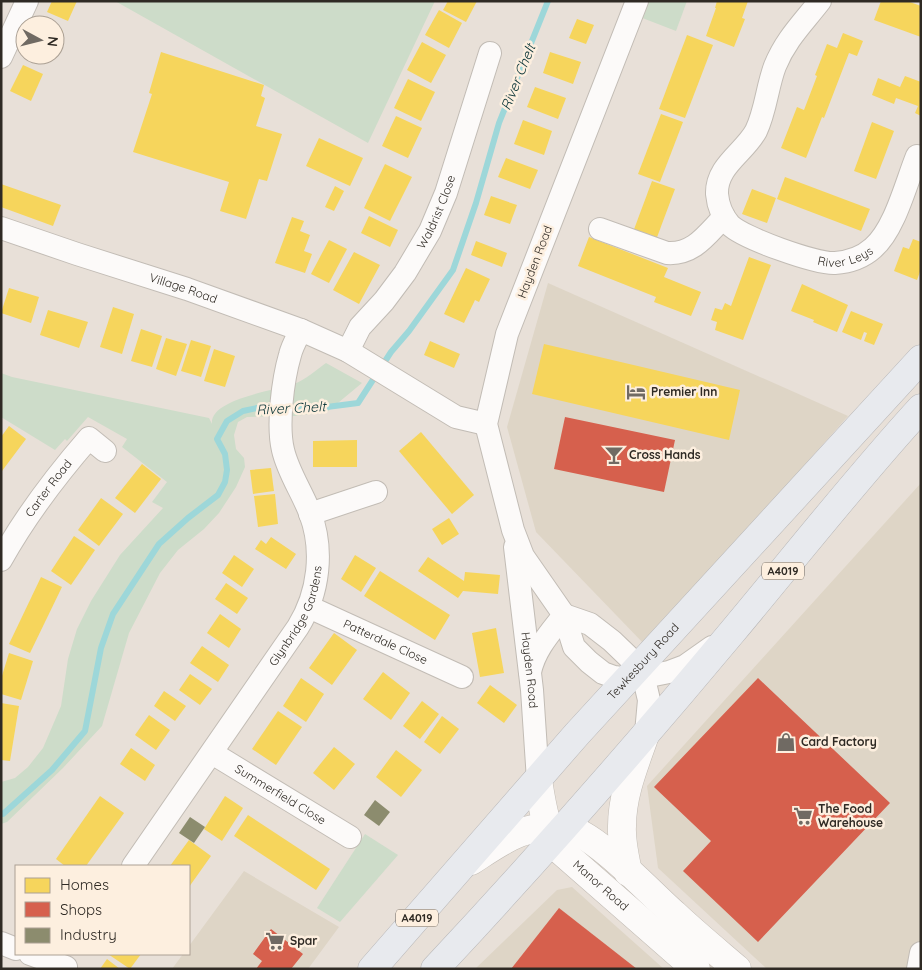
<svg xmlns="http://www.w3.org/2000/svg" width="922" height="970" viewBox="0 0 922 970" font-family="Quicksand,sans-serif">
<rect width="100%" height="100%" fill="#e8e0d8"/>
<g fill="#ded5c6">
<polygon points="548,283 848,416 645,645 536,532 507,427"/>
<polygon points="921,483 921,969 767,969 658,868 647,786"/>
<polygon points="244,871 339,927 308,969 172,969 183,954 189,954 189,946"/>
<polygon points="572,887 664,969 475,969 557,890"/>
</g>
<g fill="#cddcc9">
<polygon points="115,1 435,1 368,143"/>
<polygon points="637,1 687,1 676,31 632,14"/>
<path d="M326 363 362 383 327 412 295 416 247 417 238 422 234 435 236 449 244 458 245 467 236 487 219 513 204 529 178 550 160 573 129 633 102 726 63 768 7 822 1 824V782L15 778 28 767 43 748 61 706 68 659 77 629 91 601 120 555 163 508 152 502 167 482 122 447 127 439 88 417 67 441 65 439 55 450 1 417V373L12 377 209 418 212 424C209 399 277 390 294 384 305 380 316 370 326 363Z"/>
<polygon points="365,834 398,855 340,922 317,908"/>
</g>
<g fill="#f6d55c">
<polygon points="52,1 77,1 68,21 47,12"/>
<polygon points="448,1 477,1 466,22 443,10"/>
<polygon points="717,1 748,1 742,18 745,19 734,47 706,36 716,8 715,8"/>
<polygon points="881,1 907,1 921,6 921,37 874,20"/>
<polygon points="439,10 462,23 449,48 425,35"/>
<polygon points="577,19 594,25 586,44 569,38"/>
<polygon points="55,28 63,31 55,49"/>
<polygon points="843,33 863,41 857,56 849,53 824,118 822,117 806,158 781,148 797,107 804,110 817,76 815,75 827,44 837,48"/>
<polygon points="687,35 713,45 685,118 659,109"/>
<polygon points="422,42 446,55 431,83 407,70"/>
<polygon points="161,52 264,85 261,96 265,98 256,126 282,134 267,181 259,179 246,219 220,211 229,182 133,152 152,94 149,93"/>
<polygon points="550,52 581,62 573,84 543,73"/>
<polygon points="23,65 43,74 31,101 10,91"/>
<polygon points="905,76 921,82 921,116 915,113 918,106 896,98 894,104 872,95 878,78 900,87"/>
<polygon points="408,79 435,92 421,121 394,108"/>
<polygon points="535,87 566,98 558,119 527,107"/>
<polygon points="661,114 683,122 660,182 638,174"/>
<polygon points="396,116 422,128 408,158 382,146"/>
<polygon points="523,120 552,131 544,155 514,144"/>
<polygon points="872,122 894,131 876,179 854,171"/>
<polygon points="319,138 363,158 350,186 306,166"/>
<polygon points="506,158 538,170 530,189 498,177"/>
<polygon points="385,164 412,177 390,221 364,208"/>
<polygon points="785,177 870,209 861,231 777,199"/>
<polygon points="652,181 675,189 656,240 633,232"/>
<polygon points="1,184 61,205 53,226 1,207"/>
<polygon points="335,186 344,191 334,211 325,207"/>
<polygon points="752,189 776,198 767,223 742,214"/>
<polygon points="491,196 517,205 510,224 484,215"/>
<polygon points="369,216 398,230 390,247 361,233"/>
<polygon points="292,217 304,221 300,231 310,235 304,251 312,254 305,273 275,263"/>
<polygon points="589,237 668,268 664,277 701,292 691,316 654,302 656,297 578,266"/>
<polygon points="913,239 921,242 921,269 917,280 894,271 903,247 909,249"/>
<polygon points="329,240 347,249 329,283 311,274"/>
<polygon points="476,241 507,253 502,267 471,255"/>
<polygon points="354,252 380,265 359,304 333,290"/>
<polygon points="749,257 771,265 743,340 715,330 717,322 711,320 715,308 722,310 725,303 731,306"/>
<polygon points="466,268 490,279 479,302 475,300 464,323 444,314"/>
<polygon points="802,284 848,305 837,332 813,322 814,320 791,311"/>
<polygon points="9,288 39,297 31,323 1,313"/>
<polygon points="113,307 134,314 122,354 100,347"/>
<polygon points="48,310 88,322 79,348 40,335"/>
<polygon points="851,311 883,324 874,345 864,341 867,333 864,332 861,340 842,332"/>
<polygon points="141,329 162,336 152,367 131,361"/>
<polygon points="166,338 187,344 176,376 156,369"/>
<polygon points="191,340 211,346 201,377 181,371"/>
<polygon points="430,341 460,354 454,368 424,355"/>
<polygon points="544,344 740,390 729,440 532,394"/>
<polygon points="214,349 235,356 225,387 204,381"/>
<polygon points="9,426 26,439 2,471 1,437"/>
<polygon points="421,432 474,495 452,514 399,451"/>
<polygon points="357,440 357,467 313,467 313,441"/>
<polygon points="142,464 161,479 135,513 115,498"/>
<polygon points="271,468 274,491 253,494 250,470"/>
<polygon points="275,494 278,524 258,527 254,496"/>
<polygon points="101,498 123,514 99,546 78,530"/>
<polygon points="449,518 459,534 442,545 432,529"/>
<polygon points="74,536 95,550 71,585 51,571"/>
<polygon points="271,537 296,554 286,569 255,549 261,540 266,544"/>
<polygon points="234,555 254,569 242,587 222,573"/>
<polygon points="355,555 376,568 361,592 341,579"/>
<polygon points="428,557 464,581 465,572 500,575 498,594 463,591 458,598 418,571"/>
<polygon points="380,571 450,615 435,640 364,596"/>
<polygon points="41,577 62,587 30,653 9,644"/>
<polygon points="226,583 248,598 237,614 215,599"/>
<polygon points="220,614 241,629 229,648 207,633"/>
<polygon points="496,628 504,673 480,677 472,633"/>
<polygon points="334,633 357,650 332,685 309,668"/>
<polygon points="202,646 229,665 218,682 190,663"/>
<polygon points="9,653 33,661 21,700 1,694 1,679"/>
<polygon points="383,672 410,693 391,720 363,699"/>
<polygon points="190,674 212,689 200,705 179,690"/>
<polygon points="301,678 324,694 306,722 283,706"/>
<polygon points="490,685 517,705 504,723 477,703"/>
<polygon points="164,691 186,706 175,721 154,706"/>
<polygon points="422,701 439,714 420,739 403,726"/>
<polygon points="1,703 19,706 10,761 1,760"/>
<polygon points="278,711 302,727 276,765 252,749"/>
<polygon points="149,715 170,730 156,750 135,735"/>
<polygon points="442,716 459,729 440,754 424,742"/>
<polygon points="334,747 355,764 334,790 313,773"/>
<polygon points="131,748 155,765 145,781 120,764"/>
<polygon points="396,750 422,770 401,797 376,777"/>
<polygon points="100,796 124,813 86,866 65,866 56,859"/>
<polygon points="225,796 243,808 222,841 204,829"/>
<polygon points="248,815 330,869 316,890 234,836"/>
<polygon points="189,840 211,856 189,887 189,866 170,866"/>
<polygon points="108,954 141,954 130,969"/>
<polygon points="107,959 120,969 100,969"/>
</g>
<g fill="#d6604d">
<polygon points="565,417 675,440 664,492 554,469"/>
<polygon points="758,678 890,803 758,942 683,871 711,841 654,787"/>
<polygon points="559,908 637,969 511,969"/>
<polygon points="271,929 303,954 291,969 256,969 262,961 253,954"/>
</g>
<g fill="#8c8c6e">
<polygon points="375,800 390,812 379,826 364,815"/>
<polygon points="190,817 205,827 194,843 179,833"/>
</g>
<g fill="none" stroke-linecap="round" stroke-linejoin="round">
<polyline stroke="#9dd7d9" stroke-width="6" points="1,814 3,814 52,770 85,731 101,648 113,614 159,544 188,518 218,495 225,482 227,470 225,454 217,439 227,421 243,411 257,408 319,408 358,403 391,352 409,331 453,270 476,203 499,123 548,1"/>
<g stroke="#c2bcb5" stroke-width="24">
<g id="street">
<polyline points="637,1 507,334 486,424 513,530 523,556 564,615 574,647 589,662 603,673 614,677 628,679 644,677 669,672 685,666 712,647"/>
<path id="s1" d="M820 1C803 23 786 39 775 66 767 87 766 110 756 131 744 153 716 166 717 194 718 205 722 216 730 225 743 238 816 264 835 263 849 262 863 257 873 248 895 229 906 183 917 156"/>
<polyline points="1,57 27,1"/>
<path id="s2" d="M1 228 77 254 187 289 301 330 348 351 456 417 486 424"/>
<path d="M600 229 667 253C694 255 707 234 724 217"/>
<path id="s3" d="M348 351 360 327 384 301 405 273 430 231 446 193 490 53"/>
<polyline points="310,514 376,492"/>
<path id="s4" d="M515 547 532 690 538 780"/>
<path id="s5" d="M1 560C26 515 56 476 89 438L105 451"/>
<path id="s6" d="M309 607 462 677"/>
<polyline points="564,615 590,624 612,641 639,667 645,683 649,700 646,733"/>
<path d="M530 672C535 649 550 633 564 615"/>
<path id="s7" d="M212 753 350 837"/>
<path id="s8" d="M133 866 298 627C319 593 324 550 310 513 302 492 288 472 283 450 277 425 283 379 290 355 292 346 297 338 301 330"/>
<polyline points="1,943 16,949"/>
<polyline points="30,954 66,967"/>
<polyline points="918,969 921,953"/>
</g>
</g>
<g stroke="#c2bcb5" stroke-width="29">
<g id="secondary">
<path id="s9" d="M538 780C542 805 545 828 560 850L696 969"/>
<path d="M471 861C502 841 526 822 565 828 594 832 650 893 674 914 694 933 716 951 737 969"/>
<path d="M628 872C625 857 621 841 622 826 622 794 635 764 645 735"/>
</g>
</g>
<g stroke="#b8b7b8" stroke-width="29">
<g id="highway">
<path id="s10" d="M372 969 577 734 921 359"/>
<path d="M435 969C538 859 637 746 733 631 795 557 855 480 921 408"/>
</g>
</g>
<use href="#street" stroke="#fcfaf9" stroke-width="22"/>
<use href="#secondary" stroke="#fcfaf9" stroke-width="28"/>
<use href="#highway" stroke="#e8eaee" stroke-width="28"/>
</g>
<defs>
<g id="hotel-bare" transform="scale(1.5)"><path d="M-6-4.5h1.5V1H6V5H4.5V3h-9V5H-6ZM-4 0a1.8 1.8 0 1 1 3.6 0ZM.5 0V-2.5h3Q6-2.5 6 0Z" fill="#706a63" stroke="#fdefdf" stroke-width="2.5" paint-order="stroke"/></g>
<g id="bar-bare" transform="scale(1.5)"><path d="M-6-5H6L.8 .8V4.5H3.5V6h-7V4.5H-.8V.8Z" fill="#706a63" stroke="#fdefdf" stroke-width="2.5" paint-order="stroke"/></g>
<g id="shop-bare" transform="scale(1.5)"><path d="M-5-2.5h2.3a2.7 3.5 0 0 1 5.4 0H5L5.5 6h-11ZM-1.5-2.5h3a1.5 2.3 0 0 0-3 0Z" fill="#706a63" stroke="#fdefdf" stroke-width="2.5" paint-order="stroke"/></g>
<g id="supermarket-bare" transform="scale(1.5)"><path d="M-6-5.5h2.5l.6 2H6L4.5 2H-2.5L-4.4-4H-6ZM-1.5 3.2a1.3 1.3 0 1 0 .1 0ZM3 3.2a1.3 1.3 0 1 0 .1 0Z" fill="#706a63" stroke="#fdefdf" stroke-width="2.5" paint-order="stroke"/></g>
</defs>
<g fill-rule="evenodd">
<use href="#hotel-bare" x="636" y="392"/>
<use href="#bar-bare" x="614" y="455"/>
<use href="#shop-bare" x="786" y="742"/>
<use href="#supermarket-bare" x="803" y="816"/>
<use href="#supermarket-bare" x="275" y="941"/>
</g>
<g text-anchor="middle" stroke-width="5" stroke-linejoin="round" paint-order="stroke">
<g fill="#fdefdf" stroke="#6d655c" stroke-width="1">
<rect x="762" y="562.5" width="42" height="17" rx="4"/>
<rect x="396" y="909.5" width="42" height="17" rx="4"/>
</g>
<g font-size="11" font-weight="bold" fill="#2f2a24">
<text x="783" y="575">A4019</text>
<text x="417" y="922">A4019</text>
</g>
<g font-size="12" fill="#2f2a24" stroke="#fdefdf">
<text dy="4" stroke="none"><textPath href="#s3" startOffset="166">Waldrist Close</textPath></text>
<text dy="4" stroke="none"><textPath href="#s1" startOffset="381">River Leys</textPath></text>
<text transform="translate(535 262) rotate(-69)" y="4">Hayden Road</text>
<text dy="4" stroke="none"><textPath href="#s2" startOffset="192">Village Road</textPath></text>
<text dy="4" stroke="none"><textPath href="#s5" startOffset="86">Carter Road</textPath></text>
<text dy="4" stroke="none"><textPath href="#s8" startOffset="300">Glynbridge Gardens</textPath></text>
<text dy="4" stroke="none"><textPath href="#s6" startOffset="84">Patterdale Close</textPath></text>
<text dy="4" stroke="none"><textPath href="#s10" startOffset="410">Tewkesbury Road</textPath></text>
<text dy="4" stroke="none"><textPath href="#s4" startOffset="124">Hayden Road</textPath></text>
<text dy="4" stroke="none"><textPath href="#s7" startOffset="80">Summerfield Close</textPath></text>
<text dy="4" stroke="none"><textPath href="#s9" startOffset="128">Manor Road</textPath></text>
</g>
<g font-size="12" font-weight="bold" fill="#2f2a24" stroke="#fdefdf" text-anchor="start">
<text x="651" y="396">Premier Inn</text>
<text x="629" y="459">Cross Hands</text>
<text x="801" y="746">Card Factory</text>
<text x="818" y="813">The Food<tspan x="818" dy="14">Warehouse</tspan></text>
<text x="290" y="945">Spar</text>
</g>
<g font-size="14" font-style="italic" fill="#093437" stroke="#fdefdf">
<text transform="translate(518 77) rotate(-68)" y="5">River Chelt</text>
<text transform="translate(291 408) rotate(-3)" y="5">River Chelt</text>
</g>
</g>
<rect width="922" height="970" fill="none" stroke="#2f2a24" stroke-width="5"/>
<rect x="15" y="865" width="175" height="90" fill="#fdefdf" stroke="#aba094"/>
<rect x="25" y="878" width="25" height="15" fill="#f6d55c" stroke="#aba094"/>
<text x="60" y="890" font-size="15" fill="#2f2a24">Homes</text>
<rect x="25" y="902" width="25" height="15" fill="#d6604d" stroke="#aba094"/>
<text x="60" y="915" font-size="15" fill="#2f2a24">Shops</text>
<rect x="25" y="928" width="25" height="15" fill="#8c8c6e" stroke="#aba094"/>
<text x="60" y="940" font-size="15" fill="#2f2a24">Industry</text>
<g transform="translate(40 40) rotate(97)"><circle r="24" fill="#fdefdf" stroke="#aba094"/>
<path d="M0-4L9 19L0 12L-9 19Z" fill="#706a63"/>
<text y="-8" font-size="14" font-weight="bold" text-anchor="middle" fill="#2f2a24">N</text>
</g>
</svg>
